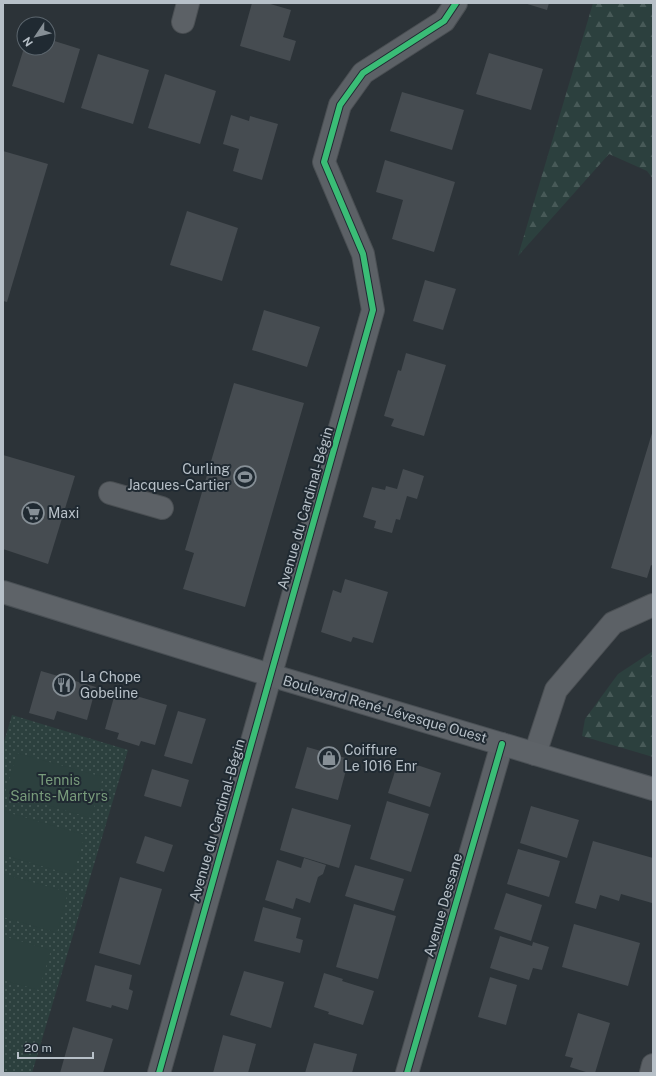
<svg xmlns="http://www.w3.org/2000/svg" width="656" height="1076" viewBox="0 0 656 1076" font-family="'Public Sans',sans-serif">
<defs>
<pattern id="forest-firs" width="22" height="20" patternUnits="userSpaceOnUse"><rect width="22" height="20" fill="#2c403e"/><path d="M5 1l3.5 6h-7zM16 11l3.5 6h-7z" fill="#485a58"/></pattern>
<pattern id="park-dots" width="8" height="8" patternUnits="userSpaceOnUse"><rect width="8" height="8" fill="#2c403e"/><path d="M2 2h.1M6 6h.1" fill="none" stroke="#485a58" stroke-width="1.8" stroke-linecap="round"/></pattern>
</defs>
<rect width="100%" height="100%" fill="#2c3338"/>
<g fill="url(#forest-firs)">
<polygon points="593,3 653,3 653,179 647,171 609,154 518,256"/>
<polygon points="653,651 653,757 582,736 585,719 618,674"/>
</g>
<polygon fill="url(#park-dots)" points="12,715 128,750 32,1073 3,1073 3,745"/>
<g fill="#2c403e">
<polygon points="17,753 103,777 91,818 5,793"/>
<polygon points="3,811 85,835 73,875 3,855"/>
<polygon points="3,874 68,892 57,933 3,917"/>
<polygon points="3,936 51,950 39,990 3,980"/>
</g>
<g fill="#464c51">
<polygon points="252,3 267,3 291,10 283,37 296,41 290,61 240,46"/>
<polygon points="524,3 549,3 547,10"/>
<polygon points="48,39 80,49 64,103 12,86 24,48 48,48"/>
<polygon points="489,53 543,69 531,110 476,94"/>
<polygon points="98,54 149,70 133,124 81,108"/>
<polygon points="165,74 216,91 200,144 148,128"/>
<polygon points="402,92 464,110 452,150 390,131"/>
<polygon points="231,115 249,121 250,116 278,124 262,180 233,171 239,149 223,144"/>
<polygon points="3,151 48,164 7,302 3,301"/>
<polygon points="385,160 455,182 434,252 392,239 403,200 376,192"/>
<polygon points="187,211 238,228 222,281 170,265"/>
<polygon points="425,280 456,289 443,330 413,321"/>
<polygon points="264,310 320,327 307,367 252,350"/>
<polygon points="406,353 446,365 424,436 391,426 394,419 384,416 398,370 401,371"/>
<polygon points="234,383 304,403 245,607 183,589 194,553 185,550"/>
<polygon points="653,430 653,566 651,565 647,578 611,568"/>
<polygon points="3,455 75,476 48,564 3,549"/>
<polygon points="403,469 424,476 417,499 407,496 400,520 396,519 392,533 374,528 376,521 363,517 372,487 385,490 386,486 397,489"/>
<polygon points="345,579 388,592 373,643 353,637 351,642 321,632 333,590 341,593"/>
<polygon points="41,671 96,687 87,720 57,711 54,720 29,713"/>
<polygon points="116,690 167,705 155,745 141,741 139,746 117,739 119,733 105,729"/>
<polygon points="178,711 206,719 192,764 164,756"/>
<polygon points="307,747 349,759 338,800 295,788"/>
<polygon points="399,759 441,773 430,807 388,793"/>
<polygon points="152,769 189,780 181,807 144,796"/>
<polygon points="387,801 429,814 411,872 370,859"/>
<polygon points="531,806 579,820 567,858 520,843"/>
<polygon points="292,808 351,825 339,868 280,850"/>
<polygon points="145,836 173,845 164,872 136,863"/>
<polygon points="593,841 653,858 652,903 621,894 619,901 600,895 596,909 575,903"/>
<polygon points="518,849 560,861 549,897 507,884"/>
<polygon points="304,858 326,865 323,874 318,877 310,903 296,898 293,909 265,900 277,860 301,868"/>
<polygon points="355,865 404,879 394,911 345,896"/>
<polygon points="120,877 162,889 140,965 99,953"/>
<polygon points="506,893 542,905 531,941 494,929"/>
<polygon points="354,904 396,916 378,979 336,967"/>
<polygon points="263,907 301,918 296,938 303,940 300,953 254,941"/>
<polygon points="574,924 640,943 628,986 562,967"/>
<polygon points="500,936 532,946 533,942 549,947 542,970 533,968 529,980 490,968"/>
<polygon points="95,965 132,975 129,989 133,991 128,1010 112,1005 111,1008 86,1001"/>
<polygon points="244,971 284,982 271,1028 230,1015"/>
<polygon points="324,973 343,979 342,981 374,991 363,1025 328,1014 329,1012 314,1007"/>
<polygon points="490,977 517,985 506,1025 478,1017"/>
<polygon points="578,1013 610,1023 595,1073 589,1073 570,1067 573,1058 565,1056"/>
<polygon points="73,1027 113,1039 103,1073 60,1073"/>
<polygon points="223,1035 256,1044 248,1073 213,1073"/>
<polygon points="314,1043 357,1054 352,1073 305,1073"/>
</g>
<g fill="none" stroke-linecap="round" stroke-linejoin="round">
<g stroke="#4a4f53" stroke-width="24">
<g id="minor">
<polyline points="183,22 188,3"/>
<polyline points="110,493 162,508"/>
<polyline points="535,754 556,690 613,623 653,605"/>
<polyline points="159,1073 373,310 363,254 324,162 340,105 363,73 444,21 456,3"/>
<polyline points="407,1073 502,744"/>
<polyline points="651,1073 653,1065"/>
</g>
</g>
<g stroke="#4a5055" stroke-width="24">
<polyline id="major" points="3,592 270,675 653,789"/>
</g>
<use href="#minor" stroke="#5c6166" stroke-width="22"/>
<use href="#major" stroke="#5e6368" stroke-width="22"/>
<g stroke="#202a32" stroke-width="8">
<g id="cycleway">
<polyline points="159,1073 373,310 363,254 324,162 340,105 363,73 444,21 456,3"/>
<polyline points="407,1073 502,744"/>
</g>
</g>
<use href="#cycleway" stroke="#3abd76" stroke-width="6"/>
</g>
<defs>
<g id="stadium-ring" transform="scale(1.15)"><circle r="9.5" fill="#202a32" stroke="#868f96" stroke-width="1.5"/><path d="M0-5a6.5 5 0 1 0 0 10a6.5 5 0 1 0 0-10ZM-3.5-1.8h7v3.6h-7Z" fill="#868f96"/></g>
<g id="supermarket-ring" transform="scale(1.15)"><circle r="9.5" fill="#202a32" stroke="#868f96" stroke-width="1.5"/><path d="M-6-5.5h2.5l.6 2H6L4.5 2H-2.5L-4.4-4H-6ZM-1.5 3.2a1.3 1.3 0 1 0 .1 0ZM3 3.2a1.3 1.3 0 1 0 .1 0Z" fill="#868f96"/></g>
<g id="restaurant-ring" transform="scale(1.15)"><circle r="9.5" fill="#202a32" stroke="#868f96" stroke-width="1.5"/><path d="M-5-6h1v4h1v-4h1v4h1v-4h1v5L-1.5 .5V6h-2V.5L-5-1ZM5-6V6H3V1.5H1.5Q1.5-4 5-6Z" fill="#868f96"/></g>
<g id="shop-ring" transform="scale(1.15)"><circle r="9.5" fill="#202a32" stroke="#868f96" stroke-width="1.5"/><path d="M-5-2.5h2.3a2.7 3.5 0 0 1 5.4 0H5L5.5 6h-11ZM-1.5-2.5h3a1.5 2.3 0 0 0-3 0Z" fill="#868f96"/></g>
</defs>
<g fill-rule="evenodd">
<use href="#stadium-ring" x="245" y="477"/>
<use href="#supermarket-ring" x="33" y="513"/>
<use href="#restaurant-ring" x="64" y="685"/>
<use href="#shop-ring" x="329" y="758"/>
</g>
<g text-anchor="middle" stroke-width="4" stroke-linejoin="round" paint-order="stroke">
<g font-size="14" fill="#b7c0c8" stroke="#202a32" text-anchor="start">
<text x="230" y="474" text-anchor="end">Curling<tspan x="230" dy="16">Jacques-Cartier</tspan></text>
<text x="48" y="518">Maxi</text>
<text x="80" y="682">La Chope<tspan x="80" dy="16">Gobeline</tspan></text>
<text x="344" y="755">Coiffure<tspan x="344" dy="16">Le 1016 Enr</tspan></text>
</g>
<g font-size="14" fill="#b7c0c8" stroke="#202a32">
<text transform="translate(305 508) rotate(-74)" y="5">Avenue du Cardinal-Bégin</text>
<text transform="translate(385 709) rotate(16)" y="5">Boulevard René-Lévesque Ouest</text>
<text transform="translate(217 820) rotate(-74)" y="5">Avenue du Cardinal-Bégin</text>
<text transform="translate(443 905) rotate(-74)" y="5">Avenue Dessane</text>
</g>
<g font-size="14" fill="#789b7b" stroke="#202a32">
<text x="59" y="785">Tennis<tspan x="59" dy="16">Saints-Martyrs</tspan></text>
</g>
</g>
<rect width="656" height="1076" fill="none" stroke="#b7c0c8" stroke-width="8"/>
<g transform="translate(36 36) rotate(235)"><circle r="19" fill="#202a32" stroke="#5c666e"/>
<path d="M0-3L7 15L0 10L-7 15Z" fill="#868f96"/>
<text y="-6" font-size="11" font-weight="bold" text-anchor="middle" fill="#b7c0c8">N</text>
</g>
<path d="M18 1052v6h75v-6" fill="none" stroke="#b7c0c8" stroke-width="2"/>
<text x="24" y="1052" font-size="12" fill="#b7c0c8" stroke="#202a32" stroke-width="3" paint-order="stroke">20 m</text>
</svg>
